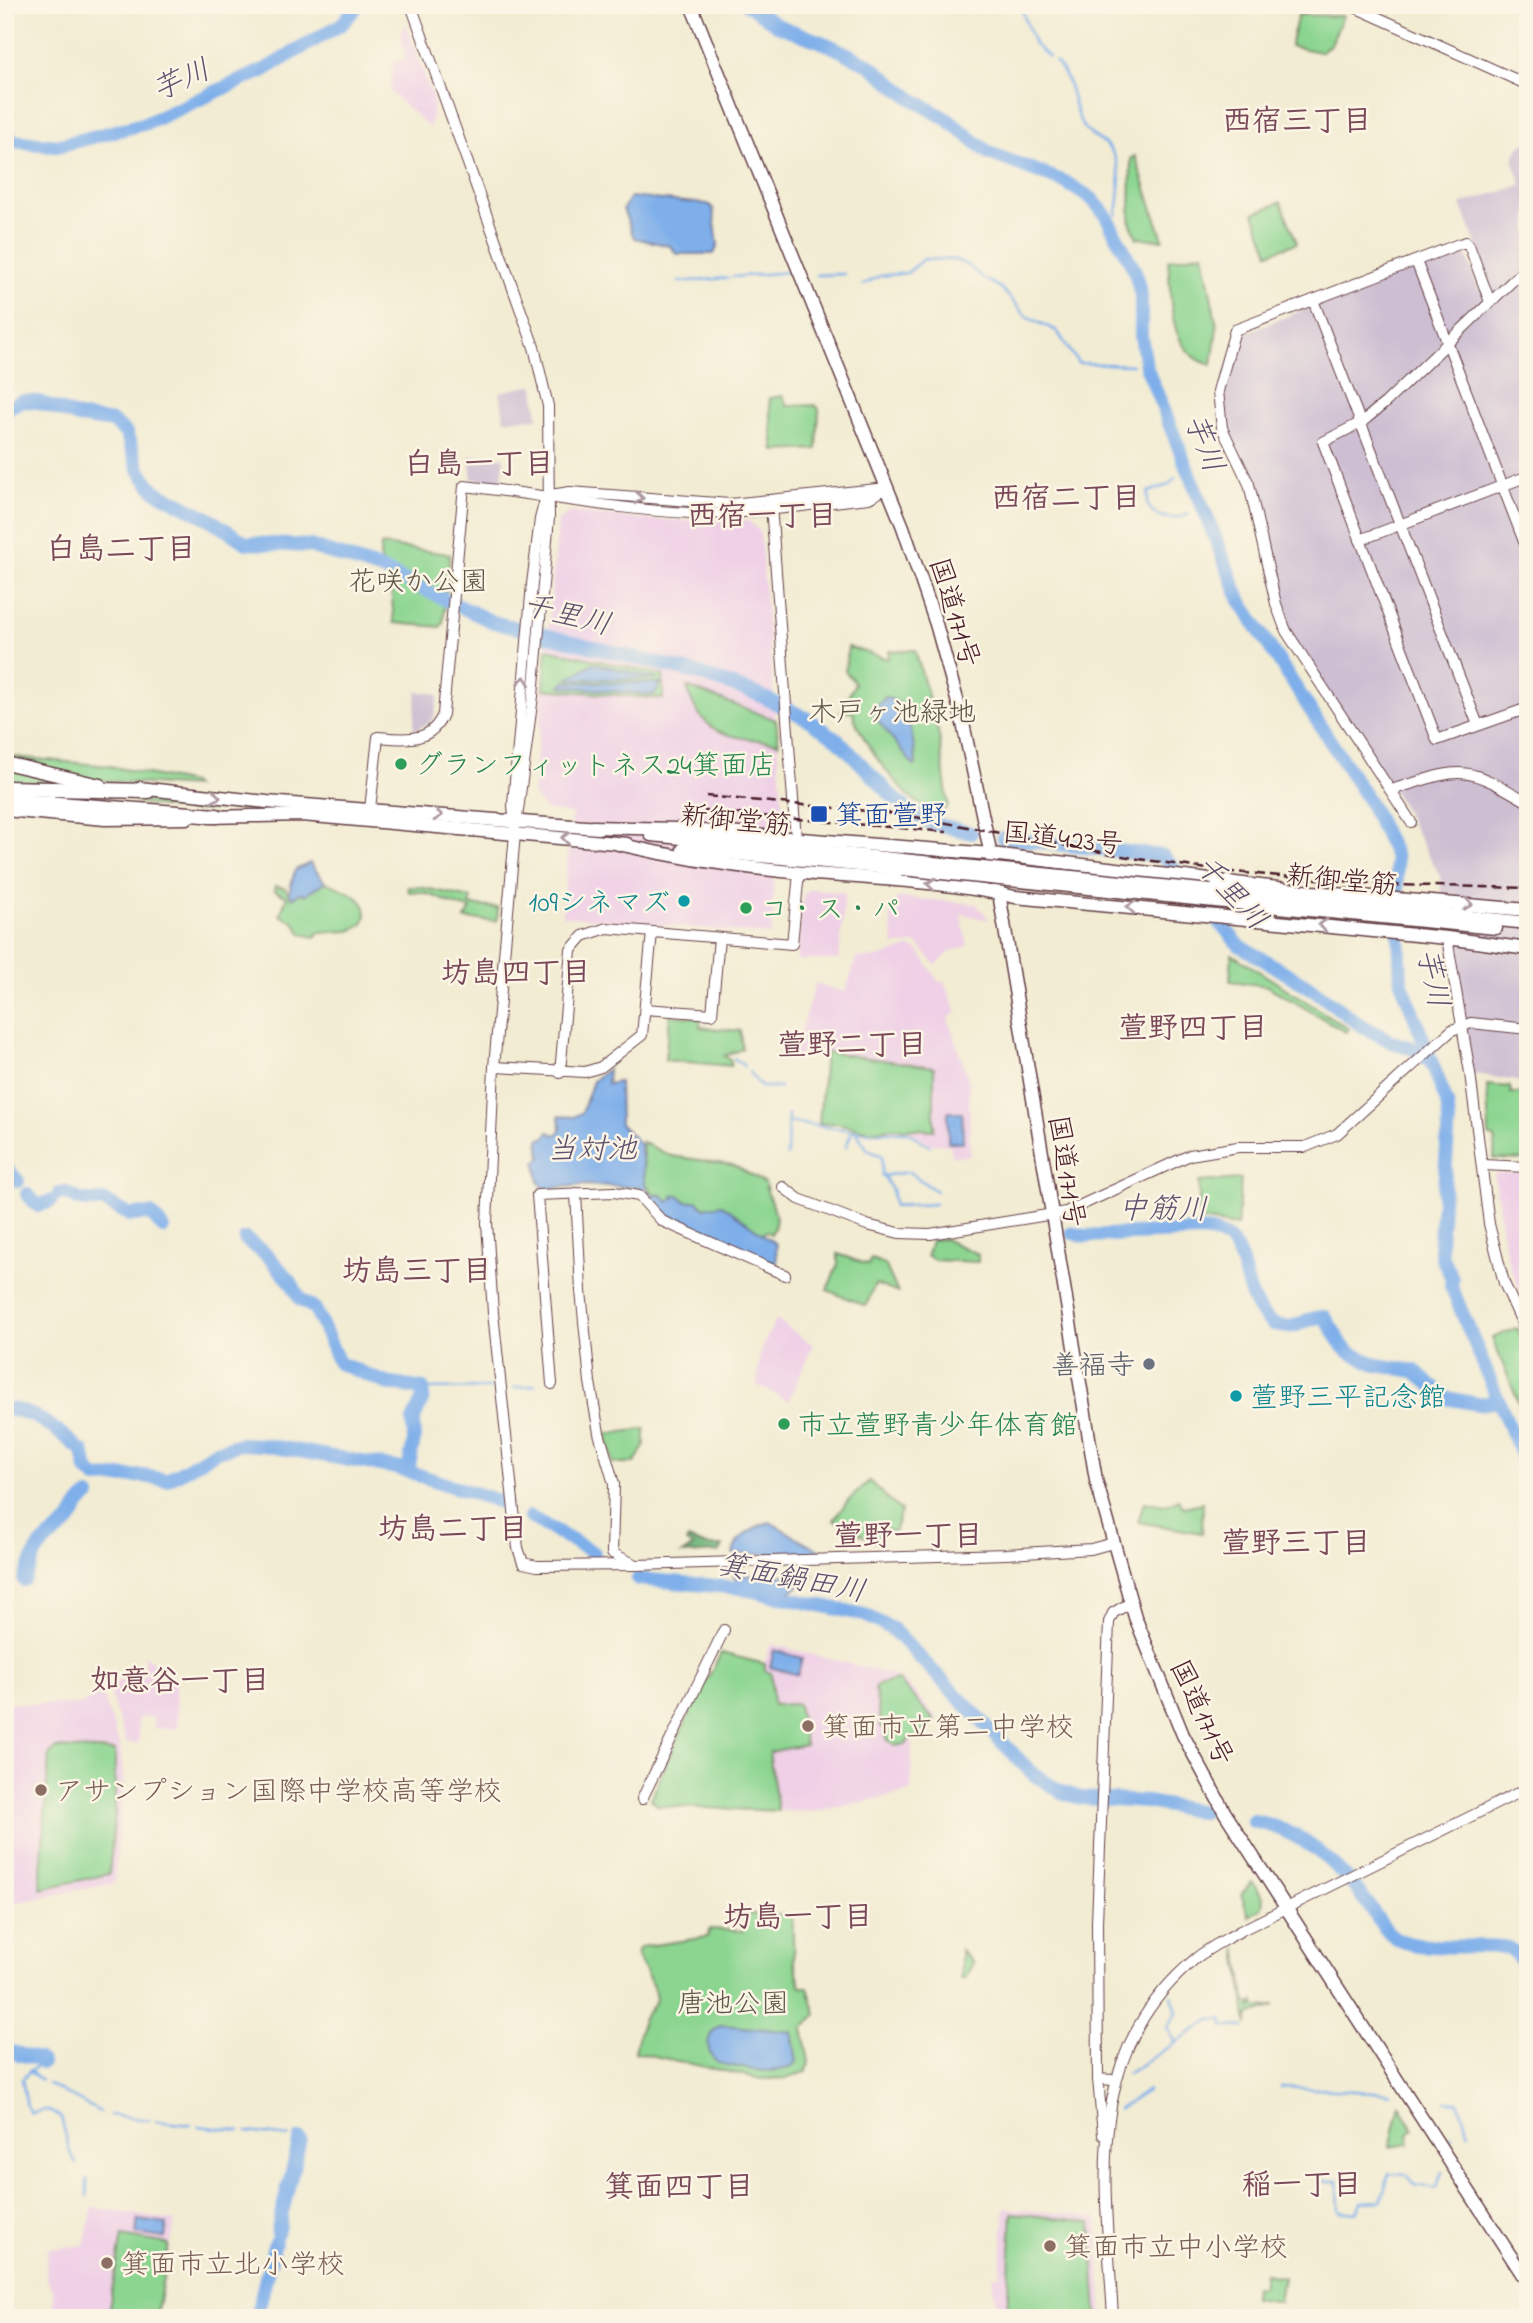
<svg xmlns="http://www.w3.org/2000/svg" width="1533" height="2323" viewBox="0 0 1533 2323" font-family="'Indie Flower','Klee One',sans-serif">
<rect width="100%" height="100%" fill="#fcf5e5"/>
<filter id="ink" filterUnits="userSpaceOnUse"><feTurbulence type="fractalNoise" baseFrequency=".0143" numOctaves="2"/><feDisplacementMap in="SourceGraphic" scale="14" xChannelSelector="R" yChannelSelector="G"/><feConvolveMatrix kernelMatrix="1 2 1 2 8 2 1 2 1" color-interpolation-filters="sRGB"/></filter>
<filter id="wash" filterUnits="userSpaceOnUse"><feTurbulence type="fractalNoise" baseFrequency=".00686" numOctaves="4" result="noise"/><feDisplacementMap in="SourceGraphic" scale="28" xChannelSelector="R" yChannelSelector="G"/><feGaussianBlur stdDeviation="1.57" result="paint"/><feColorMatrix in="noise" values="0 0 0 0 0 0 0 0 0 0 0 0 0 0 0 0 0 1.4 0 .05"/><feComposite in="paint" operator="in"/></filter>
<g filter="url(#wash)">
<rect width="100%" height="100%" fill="#f2ecd3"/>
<g fill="#efd0e6">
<polygon points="406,24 434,102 430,128 390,92 393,62 405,59 400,33"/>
<polygon points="569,512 653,520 749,521 760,532 783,812 781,821 777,821 771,935 562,916 572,814 546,810 533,794 558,521"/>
<polygon points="811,889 845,893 839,960 797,960 803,895"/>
<polygon points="897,897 976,904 990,920 961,914 968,946 950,952 936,965 917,944 894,945 890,916"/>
<polygon points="910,947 919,951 939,982 944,981 957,1012 948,1018 969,1081 970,1156 952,1156 950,1145 930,1144 909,1130 870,1131 836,1123 819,1124 825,1052 803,1049 798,1061 792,1060 815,984 845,992 857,958 878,958"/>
<polygon points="1497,1173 1528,1173 1528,1309 1509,1265 1502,1232 1494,1175"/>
<polygon points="776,1319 813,1345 788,1401 757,1385 760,1352"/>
<polygon points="771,1644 889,1674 907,1683 937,1718 923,1739 915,1739 912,1744 911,1792 811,1812 658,1806 651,1799 681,1731 721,1653 764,1664"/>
<polygon points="143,1655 174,1677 178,1729 154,1728 153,1717 138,1718 139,1743 126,1743 107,1684 147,1675"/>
<polygon points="98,1696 104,1698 120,1747 124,1780 114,1883 5,1905 5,1703 81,1705"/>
<polygon points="93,2207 175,2221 157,2318 53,2318 54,2292 46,2278 47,2249 84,2245"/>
<polygon points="1005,2208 1097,2217 1103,2318 997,2318 992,2276 1000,2274"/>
</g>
<g fill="#cdbed2">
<polygon points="1528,142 1528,1083 1470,1073 1447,938 1440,876 1399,800 1286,631 1249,484 1218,410 1225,368 1237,342 1246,332 1457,251 1466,255 1480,290 1490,281 1461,204 1522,185 1513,159 1520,145"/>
<polygon points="534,385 538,418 504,420 500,392"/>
<polygon points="469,456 504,457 502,482 472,479"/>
<polygon points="417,692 435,693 438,697 434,717 428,724 413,731"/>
</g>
<g fill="#8cd591" stroke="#6b7a5e" stroke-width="2">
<polygon points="1298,15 1343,16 1331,44 1320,52 1290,46"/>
<polygon points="1135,156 1163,240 1137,238 1130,222 1131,158"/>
<polygon points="1281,202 1297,243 1269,253 1254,213"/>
<path d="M1203 253 1217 327 1212 365C1166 354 1172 298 1168 260Z"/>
<polygon points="783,396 787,406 815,405 819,409 817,449 774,451 769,398"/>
<polygon points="381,545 450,554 443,623 440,627 394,623 391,586 380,557"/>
<path d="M848 647 888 659 889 651 915 650 939 735 948 804 944 810C939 809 934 811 929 809 903 799 858 738 853 712H841L855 683 845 671Z"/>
<polygon points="547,649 663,675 663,699 544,689"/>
<path d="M687 687 776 720 779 745 777 742C732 737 701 738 687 687Z"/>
<polygon points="5,756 109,766 191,783 195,787 93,780 5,759"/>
<polygon points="5,765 69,784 5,781"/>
<polygon points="137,800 247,808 189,811 135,803"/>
<path d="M325 882C341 888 376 899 363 924L350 931 319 932 315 937 302 934 294 922 280 915 287 897 274 890 275 886 285 888 292 898 303 892 305 895Z"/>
<path d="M408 887H420L471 898 470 905 498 908 497 921 465 919 471 909C445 906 434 890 409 892Z"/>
<polygon points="1232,954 1349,1029 1346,1032 1267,986 1230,981"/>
<polygon points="670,1015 701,1018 700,1027 740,1031 742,1049 724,1056 731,1060 731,1066 665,1060"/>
<polygon points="825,1052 934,1067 934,1130 892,1128 870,1131 836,1123 819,1124"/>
<polygon points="1487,1085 1510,1087 1511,1093 1528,1093 1528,1160 1494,1159 1495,1138 1489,1137"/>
<path d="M642 1142 671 1156 733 1165 765 1183C766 1199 784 1214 771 1234L767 1231 760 1235 722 1205 704 1208 698 1201 686 1202 679 1195 673 1196 674 1198 668 1202 662 1195 654 1194 645 1183Z"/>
<polygon points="1241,1179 1237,1226 1202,1220 1199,1216 1199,1182"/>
<polygon points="944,1239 978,1254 978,1262 934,1260 927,1255 931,1240"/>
<polygon points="838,1254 868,1265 871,1259 885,1264 898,1293 875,1284 866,1306 827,1290 838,1264"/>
<polygon points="1517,1328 1528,1352 1528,1425 1492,1338"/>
<polygon points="645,1429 645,1444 635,1463 613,1463 607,1434"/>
<polygon points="869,1481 901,1511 894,1533 883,1528 875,1542 834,1520 846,1503"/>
<polygon points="1179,1499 1183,1507 1203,1503 1202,1533 1138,1522 1144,1502 1167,1505"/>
<polygon points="721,1653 765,1664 765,1671 771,1673 773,1705 798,1704 805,1745 769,1752 778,1811 658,1806 651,1799 681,1731"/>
<polygon points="898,1680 934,1720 919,1738 911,1737 906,1744 895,1746 887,1739 885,1727 881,1727 875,1689 877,1685"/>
<polygon points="56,1748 115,1751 115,1813 109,1874 40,1889 49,1755"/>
<polygon points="1252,1882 1263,1897 1262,1908 1249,1916 1241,1894"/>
<path d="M745 1914 792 1915 794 1960 801 1987H808L816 2015 803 2028 809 2062 807 2071 789 2078 762 2079 635 2052 642 2020 656 2000C655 1982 641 1969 637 1952L641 1947 707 1937 710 1929 743 1931Z"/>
<polygon points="1237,1948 1246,2003 1252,2003 1251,2009 1255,2002 1256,2007 1275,2006 1249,2015 1247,2025"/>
<polygon points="961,1950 973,1963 965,1979 961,1979"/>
<polygon points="1400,2105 1413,2129 1409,2132 1409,2144 1390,2147"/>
<polygon points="1012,2213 1091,2222 1097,2316 1007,2314"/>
<polygon points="122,2236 169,2244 156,2318 107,2318"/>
<polygon points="1264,2274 1283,2277 1279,2302 1253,2298 1254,2286 1262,2287"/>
</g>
<polygon fill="#71b67b" stroke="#5e6a53" stroke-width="2" points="688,1539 707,1546 723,1546 720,1552 682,1554 693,1546 686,1542"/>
<g fill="#7eafea" stroke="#64678a" stroke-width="2">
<polygon points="630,197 708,204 713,208 718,245 714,254 677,254 670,246 634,238 623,209"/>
<polygon points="593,663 657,679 568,679"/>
<polygon points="565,682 661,683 654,695 560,686"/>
<path d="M886 697 901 704C911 724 914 742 916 765L914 766 875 717V708Z"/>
<polygon points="310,863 325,882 305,895 302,892 292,898 289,893 295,870"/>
<path d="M608 1069 607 1084 619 1082 620 1124 640 1144 646 1188 641 1191 638 1187 581 1185 544 1189 539 1182 536 1163 541 1157 539 1139 544 1138 549 1132 556 1135C566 1128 558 1123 559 1116L574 1117 582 1112 593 1081Z"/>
<polygon points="948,1112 962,1112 963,1142 948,1142"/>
<polygon points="648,1190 654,1196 662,1195 668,1202 674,1198 673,1196 679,1195 686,1202 698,1201 704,1208 721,1205 727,1208 776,1244 777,1263 758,1259 671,1219 646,1192"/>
<path d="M770 1522 819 1550 820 1554H733C735 1537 755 1526 770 1522Z"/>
<polygon points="733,1575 813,1576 789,1593 737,1582"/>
<polygon points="774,1650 802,1658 798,1675 770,1667"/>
<path d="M722 2025 792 2032 797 2062C781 2079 739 2067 718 2063 705 2053 704 2033 722 2025Z"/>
<polygon points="138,2220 167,2224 165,2238 136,2234"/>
</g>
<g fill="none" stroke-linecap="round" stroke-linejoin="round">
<g stroke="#7eafea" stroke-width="2.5">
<polyline points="1020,5 1034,44 1049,57"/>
<path d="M1055 62C1073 78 1071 107 1083 127 1089 136 1101 139 1108 147 1123 162 1121 196 1116 215"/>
<polyline points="816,275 844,274"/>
<polyline points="732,277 789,272"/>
<polyline points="679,282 728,278"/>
<polyline points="863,285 880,276 907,273 924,259 956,260 969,266 981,277 1001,288 1026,316 1057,331 1078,363 1132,365"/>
<polyline points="1142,365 1146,366"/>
<polyline points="1182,465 1183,463"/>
<path d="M1176 477 1169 485 1148 492 1147 504C1156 521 1174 520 1189 514"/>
<polyline points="1198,511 1202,510"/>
<polyline points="734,1058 744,1066"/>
<polyline points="749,1072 761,1087 780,1087"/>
<polyline points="788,1122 865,1132 908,1132 930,1146"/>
<polyline points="855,1130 868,1150 882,1156 882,1176 909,1172 936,1191"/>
<polyline points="846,1147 852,1131"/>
<polyline points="787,1156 788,1114"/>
<polyline points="884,1177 892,1190 894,1206 935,1204"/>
<polyline points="514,1388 535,1385"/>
<polyline points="430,1389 491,1388"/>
<polyline points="1172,1996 1177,2012 1167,2027 1176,2043"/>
<polyline points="41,2062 22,2079 27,2107 31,2113 46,2110 61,2117 70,2152 76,2163"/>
<polyline points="29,2071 41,2080"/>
<polyline points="1127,2074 1210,2020 1223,2019 1224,2026 1244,2027"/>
<polyline points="48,2084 100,2112"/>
<polyline points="1281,2087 1390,2093"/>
<polyline points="1446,2101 1458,2102 1469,2133"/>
<polyline points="1118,2110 1148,2090"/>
<polyline points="110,2115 149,2120"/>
<polyline points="156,2121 191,2125"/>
<polyline points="199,2126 240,2131"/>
<polyline points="247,2132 289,2137"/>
<polyline points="1450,2140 1452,2136"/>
<polyline points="87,2179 87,2197"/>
<polyline points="1317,2181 1338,2181 1339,2211 1357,2213 1361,2202 1381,2201 1389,2174 1406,2174 1415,2185 1436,2188 1442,2172"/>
</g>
<g stroke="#7eafea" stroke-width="14">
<polyline points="748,5 777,25 829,45 868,64 911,98 948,120 989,153 1065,182 1092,199 1105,214 1135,271 1141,296 1141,336 1146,366 1241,602 1368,800 1396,857 1401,981 1447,1103 1449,1121 1440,1242 1442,1258 1452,1278 1451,1286 1528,1472"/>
<polyline points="5,140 57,146 147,123 264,70 342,24 358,5"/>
<polyline points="5,409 22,401 39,402 78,417 113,422 126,433 140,472 155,491 208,518 246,543 310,546 383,570 493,622 700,674 757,694 806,718 837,739 894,798 924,821 971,833"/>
<polyline points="1003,838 1163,856 1239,945 1314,990 1359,1024 1392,1042 1412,1048 1428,1060"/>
<polyline points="5,1167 18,1181"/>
<polyline points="27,1194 38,1206 51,1201"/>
<polyline points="59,1194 64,1192 78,1199"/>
<polyline points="86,1201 104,1201 124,1212"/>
<polyline points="130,1215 151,1214 163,1228"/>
<path d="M1072 1233 1086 1236 1201 1231C1259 1233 1231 1294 1273 1324 1299 1333 1303 1316 1325 1317L1344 1348 1351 1353 1377 1365 1415 1371 1446 1398 1478 1404 1499 1401"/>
<polyline points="245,1239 268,1256 291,1282 300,1299 315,1309 339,1363 386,1383 423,1389 423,1398 413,1421 414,1440 408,1471"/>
<path d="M5 1409C32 1409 57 1430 76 1446"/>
<polyline points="83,1451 87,1470 96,1478 143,1476 167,1480 217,1451 240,1444 264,1445 397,1468 504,1503"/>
<polyline points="530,1517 594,1553"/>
<path d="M37 1551C45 1538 58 1533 68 1523 77 1514 73 1508 89 1496"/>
<polyline points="638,1579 740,1588 865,1615 892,1629 1032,1773 1061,1792 1081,1798 1147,1802 1202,1812"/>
<polyline points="24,1580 35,1555"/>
<path d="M1253 1821C1302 1830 1338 1864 1367 1903 1376 1915 1384 1932 1397 1939 1419 1952 1480 1943 1509 1948L1517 1954 1528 1971"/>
<polyline points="5,2050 37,2059 42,2063"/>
<polyline points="277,2233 300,2139"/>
<polyline points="256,2318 275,2242"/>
</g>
</g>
</g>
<g filter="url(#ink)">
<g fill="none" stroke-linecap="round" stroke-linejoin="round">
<g stroke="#633e44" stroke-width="12">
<g id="tertiary">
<polyline points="411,5 534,347 548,406 549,518 533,696 517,818"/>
<polyline points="1350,5 1528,85"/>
<polyline points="1416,261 1528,552"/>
<polyline points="1528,266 1385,403 1362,422 1323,442 1437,740 1528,708"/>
<polyline points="1313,300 1478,725"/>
<polyline points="550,495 570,492 730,504 887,488"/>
<polyline points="546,496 540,519 532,584 513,804 515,834 494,1067 487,1223 493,1313 518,1548 523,1563 537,1566 636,1565"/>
<polyline points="771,505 796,839"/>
<polyline points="1360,540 1528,476"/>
<path d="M1391 790C1463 768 1461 763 1528 802"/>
<path d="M370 809 378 737C404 739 431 744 443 714L464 486C541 494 615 510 692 513 751 515 810 504 869 498L887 488"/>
<polyline points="1411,822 1286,631 1276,604 1249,484 1222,428 1218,391 1235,330 1459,244 1466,242 1469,245 1490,302"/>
<polyline points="1447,938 1470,1073 1489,1224 1504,1283 1528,1336"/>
<polyline points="645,1009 712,1014 719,938"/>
<polyline points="494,1067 585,1072 601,1067 642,1035 652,932"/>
<polyline points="560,1073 571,950 583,936 607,928 792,944 799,873"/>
<polyline points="1482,1165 1528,1167"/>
<polyline points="783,1187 799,1199 867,1225 899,1233 930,1234 1066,1212 1190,1155 1238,1147 1305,1147 1337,1134 1452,1030 1471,1023 1528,1029"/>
<polyline points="576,1193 581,1291 590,1382 599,1433 614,1484 612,1553 636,1565 1006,1554 1091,1549 1113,1543"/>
<polyline points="552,1384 537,1195 614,1192 639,1196 662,1221 785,1275"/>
<polyline points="642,1799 724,1630"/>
<polyline points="1098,2079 1103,2135"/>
<polyline points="1114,2080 1098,2079 1097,1922 1109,1622 1113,1613 1130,1603"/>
<path d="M1113 2318C1106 2185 1080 2056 1195 1959 1208 1948 1225 1940 1240 1931L1528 1788"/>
</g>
</g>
<g stroke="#633e44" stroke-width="15">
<g id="trunk">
<polyline points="691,5 903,527 936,624 961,714 999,893 1096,1480 1135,1617 1183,1735 1225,1813 1528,2283"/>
<polyline points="5,763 100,785"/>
<polyline points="139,788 267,802 598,828"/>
<polyline points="5,810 105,819 187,818"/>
<polyline points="209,817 302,815 627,844"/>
<polyline points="592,827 676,829 991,854 1312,892 1528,910"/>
<polyline points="651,835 903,860"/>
<path d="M618 844C678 858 741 868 803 873 874 879 945 881 1015 897L1447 938 1528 949"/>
<polyline points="683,849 902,869"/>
<polyline points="1211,891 1528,923"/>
<polyline points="1215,901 1496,928"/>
</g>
</g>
<g stroke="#633e44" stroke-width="17">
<g id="motorway">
<polyline points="5,788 148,791"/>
<polyline points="5,800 217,816"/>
</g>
</g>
<use href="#tertiary" stroke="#fff" stroke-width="10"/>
<use href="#trunk" stroke="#fff" stroke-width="12"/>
<use href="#motorway" stroke="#fff" stroke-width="14"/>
<g stroke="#4a1f2b" stroke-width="2.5" stroke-dasharray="10 5" stroke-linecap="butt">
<polyline points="706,796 899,814 1133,858 1221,871 1390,885 1528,888"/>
<polyline points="704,811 947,832"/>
</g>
<g stroke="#633e44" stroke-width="15" stroke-linecap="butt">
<g id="trunk-bridge">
<polyline points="903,860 1211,891"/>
<polyline points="902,869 1215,901"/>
</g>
</g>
<use href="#trunk-bridge" stroke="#fff" stroke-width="12"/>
</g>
<defs><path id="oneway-chevron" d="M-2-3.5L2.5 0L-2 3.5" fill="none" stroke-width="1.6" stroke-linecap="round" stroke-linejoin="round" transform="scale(1.75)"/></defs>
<g stroke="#ae9aa0">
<use href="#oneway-chevron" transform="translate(639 498) rotate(5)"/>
<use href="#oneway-chevron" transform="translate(524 681) rotate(-84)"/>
<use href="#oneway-chevron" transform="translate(216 797) rotate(8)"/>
<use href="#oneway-chevron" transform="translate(438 815) rotate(5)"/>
<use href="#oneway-chevron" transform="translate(566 838) rotate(-174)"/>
<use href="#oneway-chevron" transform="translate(931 884) rotate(-174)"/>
<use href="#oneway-chevron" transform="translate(1468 904) rotate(7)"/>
<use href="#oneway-chevron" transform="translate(1131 907) rotate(-175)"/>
<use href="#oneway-chevron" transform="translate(1323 925) rotate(-174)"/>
</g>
</g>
<g fill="#2e9e5b" stroke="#fcf5e5" stroke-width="2.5">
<circle cx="401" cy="764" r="7"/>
<circle cx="746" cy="908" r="7"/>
<circle cx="784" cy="1424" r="7"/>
</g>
<rect fill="#1a4fb4" stroke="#fcf5e5" stroke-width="2.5" x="810" y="805" width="18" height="18" rx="3.5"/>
<g fill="#0f9aa8" stroke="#fcf5e5" stroke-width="2.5">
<circle cx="684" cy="901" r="7"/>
<circle cx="1236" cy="1396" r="7"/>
</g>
<circle fill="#6b7280" stroke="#fcf5e5" stroke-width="2.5" cx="1149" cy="1364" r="7"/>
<g fill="#8d6e63" stroke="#fcf5e5" stroke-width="2.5">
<circle cx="808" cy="1726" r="7"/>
<circle cx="41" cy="1790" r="7"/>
<circle cx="1050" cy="2246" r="7"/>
<circle cx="107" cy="2263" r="7"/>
</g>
<g text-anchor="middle" stroke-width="5" stroke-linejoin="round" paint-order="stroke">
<g font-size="28" fill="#5e564a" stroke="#fcf5e5">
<text x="418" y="590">花咲か公園</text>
<text x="892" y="721">木戸ヶ池緑地</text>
<text x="733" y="2012">唐池公園</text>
</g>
<g font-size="28" fill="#4a1f2b" stroke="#fcf5e5">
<text transform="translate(956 612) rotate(73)" y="10">国道171号</text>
<text transform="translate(736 819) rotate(6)" y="10">新御堂筋</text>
<text transform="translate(1063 837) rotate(6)" y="10">国道423号</text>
<text transform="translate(1342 879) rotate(6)" y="10">新御堂筋</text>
<text transform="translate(1068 1171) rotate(81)" y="10">国道171号</text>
<text transform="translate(1203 1712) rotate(65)" y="10">国道171号</text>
</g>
<g font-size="28" fill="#27864d" stroke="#fcf5e5" text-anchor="start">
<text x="415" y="774">グランフィットネス24箕面店</text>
<text x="760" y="918">コ・ス・パ</text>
<text x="798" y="1434">市立萱野青少年体育館</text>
</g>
<g font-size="28" fill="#164399" stroke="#fcf5e5" text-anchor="start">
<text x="835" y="824">箕面萱野</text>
</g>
<g font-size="28" fill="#0d838f" stroke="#fcf5e5" text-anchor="end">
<text x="670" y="911">109シネマズ</text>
<text x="1250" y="1406" text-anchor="start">萱野三平記念館</text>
</g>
<g font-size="28" fill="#5b616d" stroke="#fcf5e5" text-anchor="end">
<text x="1135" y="1374">善福寺</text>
</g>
<g font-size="28" fill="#785e54" stroke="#fcf5e5" text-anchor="start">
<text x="822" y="1736">箕面市立第二中学校</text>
<text x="55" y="1800">アサンプション国際中学校高等学校</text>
<text x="1064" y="2256">箕面市立中小学校</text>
<text x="121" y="2273">箕面市立北小学校</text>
</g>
<g font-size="30" font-style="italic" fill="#5c516e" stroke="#fcf5e5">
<text transform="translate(181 79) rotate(-24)" y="10">芋川</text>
<text transform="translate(1205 443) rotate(69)" y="10">芋川</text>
<text transform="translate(567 614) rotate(14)" y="10">千里川</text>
<text transform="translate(1232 892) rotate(47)" y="10">千里川</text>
<text transform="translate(1434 978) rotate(78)" y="10">芋川</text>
<text x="592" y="1158">当対池</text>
<text transform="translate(1163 1208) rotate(1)" y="10">中筋川</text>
<text transform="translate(792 1577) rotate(11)" y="10">箕面鍋田川</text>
</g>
<g font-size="30" font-weight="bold" fill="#79495a" stroke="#fcf5e5">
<text x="1297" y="130">西宿三丁目</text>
<text x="479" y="473">白島一丁目</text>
<text x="1066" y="507">西宿二丁目</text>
<text x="762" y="525">西宿一丁目</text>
<text x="121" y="558">白島二丁目</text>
<text x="516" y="982">坊島四丁目</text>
<text x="1193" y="1037">萱野四丁目</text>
<text x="852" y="1054">萱野二丁目</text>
<text x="417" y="1280">坊島三丁目</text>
<text x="453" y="1538">坊島二丁目</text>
<text x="908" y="1545">萱野一丁目</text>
<text x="1296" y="1552">萱野三丁目</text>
<text x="180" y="1690">如意谷一丁目</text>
<text x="798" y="1926">坊島一丁目</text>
<text x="1302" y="2194">稲一丁目</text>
<text x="679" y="2196">箕面四丁目</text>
</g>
</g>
<rect width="1533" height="2323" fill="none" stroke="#fcf5e5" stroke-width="28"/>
</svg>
